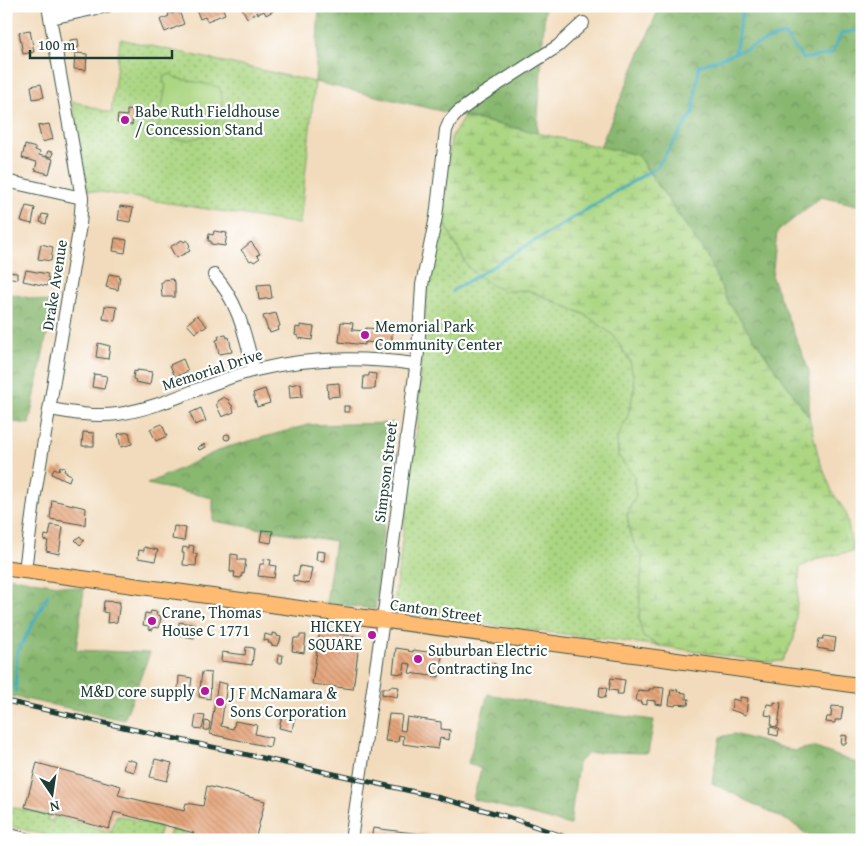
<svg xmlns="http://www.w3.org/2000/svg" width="868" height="846" viewBox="0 0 868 846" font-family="'Gentium Book Plus',serif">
<defs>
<pattern id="grass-dots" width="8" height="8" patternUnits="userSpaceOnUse" patternTransform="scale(1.25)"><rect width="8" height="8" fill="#abd682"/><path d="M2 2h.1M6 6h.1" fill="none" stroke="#8baf6b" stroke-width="1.8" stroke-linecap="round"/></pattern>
<pattern id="forest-crowns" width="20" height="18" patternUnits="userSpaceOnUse" patternTransform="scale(1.25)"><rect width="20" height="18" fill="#88b770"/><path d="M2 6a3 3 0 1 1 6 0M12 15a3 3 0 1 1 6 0" fill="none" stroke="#6f965d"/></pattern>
<pattern id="wetland-marsh" width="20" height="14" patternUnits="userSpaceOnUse" patternTransform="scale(1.25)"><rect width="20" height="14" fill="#abd682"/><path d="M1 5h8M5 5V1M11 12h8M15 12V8" fill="none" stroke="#8baf6b"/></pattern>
<pattern id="building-back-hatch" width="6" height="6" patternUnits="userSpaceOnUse" patternTransform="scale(1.25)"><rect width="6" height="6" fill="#e6a47a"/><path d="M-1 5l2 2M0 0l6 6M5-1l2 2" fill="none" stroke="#ba8765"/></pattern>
</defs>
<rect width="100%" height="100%" fill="#fff"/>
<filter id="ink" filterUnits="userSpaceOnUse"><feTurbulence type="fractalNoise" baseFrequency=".02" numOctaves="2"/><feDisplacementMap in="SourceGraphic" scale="10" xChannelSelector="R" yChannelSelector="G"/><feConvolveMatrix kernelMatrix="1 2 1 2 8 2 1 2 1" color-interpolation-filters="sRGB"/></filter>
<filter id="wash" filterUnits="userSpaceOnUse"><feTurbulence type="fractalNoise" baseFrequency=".0096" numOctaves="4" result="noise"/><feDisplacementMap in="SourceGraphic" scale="20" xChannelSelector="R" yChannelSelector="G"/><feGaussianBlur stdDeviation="1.12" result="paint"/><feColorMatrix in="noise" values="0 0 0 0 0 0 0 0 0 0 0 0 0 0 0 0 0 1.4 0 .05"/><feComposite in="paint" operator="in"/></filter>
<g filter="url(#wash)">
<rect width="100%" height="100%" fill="#f2dbbc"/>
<g fill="url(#grass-dots)" stroke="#658a5b">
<polygon points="120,39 315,82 300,224 88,190 72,101 111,113"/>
<polygon points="442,219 468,267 506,291 528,290 586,315 613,335 630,361 635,386 627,419 617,437 618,455 634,476 636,496 627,514 630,534 642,558 639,619 643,637 661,646 393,613 417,425 421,352 428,281"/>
<polygon points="6,806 49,815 47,820 53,821 54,816 111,832 116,815 161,827 157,840 64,840 6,825"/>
<polygon points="171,829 191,835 190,840 168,840"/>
</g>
<g fill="url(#forest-crowns)" stroke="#547a52">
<polygon points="319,6 545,6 537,133 315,82"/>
<polygon points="660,6 862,6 862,206 821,197 777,232 772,278 809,371 809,417 728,302 706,255 638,155 600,147"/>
<polygon points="6,293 53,303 29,424 6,421"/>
<polygon points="394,423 375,609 326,603 335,541 213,521 213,498 147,484 224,448 308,425"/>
<polygon points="6,577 84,589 76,650 150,653 124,720 6,695 6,667 11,643 6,642"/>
<polygon points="488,694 588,712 654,720 648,753 604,752 587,754 578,763 570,825 473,799 481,769 468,763"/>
<polygon points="734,734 794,751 813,747 862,765 862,840 814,840 792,823 712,783 720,737"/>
</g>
<polygon fill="url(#wetland-marsh)" stroke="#658a5b" points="464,117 637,155 706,255 728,302 809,417 819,459 832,491 846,513 853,551 820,558 800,567 794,639 782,661 766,662 661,646 643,637 639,619 642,558 630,534 627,514 636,496 634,476 618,455 617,437 627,419 635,386 630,361 613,335 586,315 528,290 506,291 490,285 468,267 442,219 451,138"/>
<path fill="#abd682" stroke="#658a5b" d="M171 74 176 78 219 87C235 125 188 158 158 129L166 85 164 83 163 77Z"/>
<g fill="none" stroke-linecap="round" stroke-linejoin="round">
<g stroke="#41acc0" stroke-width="3">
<polyline points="743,6 735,53 784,34 803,59 831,54 842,33 862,30"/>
<polyline points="452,291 657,167 693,113 699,66 735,53"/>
<polyline points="15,691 17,653 48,595"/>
</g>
</g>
<g id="blocks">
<g fill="url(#building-back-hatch)">
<polygon points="202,6 207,6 207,8 222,6 225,14 207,21 205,17 200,19 196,9"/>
<polygon points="246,6 271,6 273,11 266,15 264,11 258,14 257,12 247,18 242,8"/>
<polygon points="179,11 184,24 165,32 160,20 169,16 168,14 172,12 172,14"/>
<polygon points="30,30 34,52 23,54 19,32"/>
<polygon points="78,39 79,47 71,49 70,40"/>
<polygon points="75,53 87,54 86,70 74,69"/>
<polygon points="41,84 44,97 33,99 31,86"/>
<polygon points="127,110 134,111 132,125 117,123 118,115 127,116"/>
<polygon points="49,124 53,139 42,142 38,126"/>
<polygon points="25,145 36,148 35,150 40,152 39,155 53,159 49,174 35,170 37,162 22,158"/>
<polygon points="48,151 53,152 52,157 46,156"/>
<polygon points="6,203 10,204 7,216 6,216"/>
<polygon points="26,206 35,208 32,224 21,221"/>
<polygon points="120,206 133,208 130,222 118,220"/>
<polygon points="42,214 48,215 46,224 40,222"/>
<polygon points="214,231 227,233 225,246 211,244 211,241 208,241 209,234 213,235"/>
<polygon points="115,238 127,240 125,253 113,251"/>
<polygon points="182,240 184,242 187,240 190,246 188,248 190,251 176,258 170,247"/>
<polygon points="251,242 260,254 257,255 260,258 254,262 252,260 250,261 241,250"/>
<polygon points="41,244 53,247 51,261 38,259"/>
<polygon points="26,270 48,274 47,277 49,278 47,286 23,281"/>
<polygon points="8,272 17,273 17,279 7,277"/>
<polygon points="109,274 120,276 118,290 106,287"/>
<polygon points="172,279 175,282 175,297 162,297 161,282 163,282 163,280"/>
<polygon points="270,284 272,298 259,300 257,285"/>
<polygon points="105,306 117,307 115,321 103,319"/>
<polygon points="276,313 280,326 278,327 279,330 270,333 269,330 268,330 263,316"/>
<polygon points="197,315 207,326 203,329 201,328 195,333 187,324"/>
<polygon points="341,322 353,323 352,330 365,331 366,328 379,329 380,323 392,324 392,342 385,343 385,346 378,346 378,343 365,342 365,345 339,342"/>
<polygon points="300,325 314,327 312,340 298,338 298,336 295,335 296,327 300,328"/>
<polygon points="226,335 227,338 229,337 232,352 219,354 216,340 219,339 218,336"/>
<polygon points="98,343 110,346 108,359 96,357"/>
<polygon points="183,359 188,371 175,377 170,365"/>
<polygon points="137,370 152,372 150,385 135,382 136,380 133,379 134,371 137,372"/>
<polygon points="369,373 376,374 375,389 363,389 364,376 369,376"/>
<polygon points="94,374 107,376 104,389 92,387"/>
<polygon points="301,383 302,397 290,398 289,385"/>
<polygon points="339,383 340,396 328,397 327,384"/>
<polygon points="265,389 270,403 257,407 253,393"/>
<polygon points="224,397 226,399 228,399 231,405 232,405 234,412 222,417 216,404 218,403 217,401"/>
<rect x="344" y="406" width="5" height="6"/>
<polygon points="201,408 206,421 195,425 190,413"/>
<polygon points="162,424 167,436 156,441 150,429"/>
<polygon points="83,432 94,433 94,446 82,446"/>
<polygon points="129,432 132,444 121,447 118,434"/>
<circle cx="227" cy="437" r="3"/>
<polygon points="205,444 206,447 199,450 198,447"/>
<polygon points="60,466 65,468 64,471 71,475 69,481 62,478 61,479 52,474 54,468 59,470"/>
<polygon points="52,500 86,508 85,525 50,519"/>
<polygon points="51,525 63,527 59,554 46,551 48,541 44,540 45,535 49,536"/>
<polygon points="174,526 186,528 184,541 172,539"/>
<polygon points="262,530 273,531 271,543 260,541"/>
<polygon points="80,536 84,541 80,545 75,540"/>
<polygon points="189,545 194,546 193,553 197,554 196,566 183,565 184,553 182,553 183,547 189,548"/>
<polygon points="144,547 158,550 155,561 138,558 139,550 144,551"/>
<polygon points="317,551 325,552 324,561 316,560"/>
<polygon points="231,554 238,555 238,560 246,560 244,574 242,573 241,578 234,577 235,572 230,572"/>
<polygon points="264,559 271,560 270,565 276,566 274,578 258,576 260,564 264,564"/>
<polygon points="300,566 312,568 309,584 293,581 293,575 298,576"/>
<polygon points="104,601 120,602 117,622 107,623 108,613 103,612"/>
<polygon points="151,611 157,612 156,615 161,616 159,628 153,627 153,630 149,629 149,626 143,625 145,613 150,614"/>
<polygon points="179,622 196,625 194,638 178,635"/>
<polygon points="320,631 360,637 353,689 312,684"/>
<polygon points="272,633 277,634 277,636 281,637 279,644 278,644 277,646 271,645 271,643 268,643 269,641 264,640 265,634 272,636"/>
<polygon points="300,635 306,635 304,653 292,651 294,638 300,638"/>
<polygon points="824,636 836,638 834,651 817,648 819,639 823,639"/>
<polygon points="246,647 254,648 252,665 221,661 222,652 245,655"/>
<polygon points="396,648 409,650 408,651 413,652 413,650 442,654 439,677 409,673 411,664 405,663 403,674 393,673"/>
<polygon points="278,655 283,655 282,663 277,663"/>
<polygon points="483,662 496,664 495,675 481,673"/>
<polygon points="202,672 211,673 210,699 199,697"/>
<polygon points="179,676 192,678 190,692 178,690"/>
<polygon points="611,678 625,680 623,694 617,694 618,691 609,690"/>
<polygon points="218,682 227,684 221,726 233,729 235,721 257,725 255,734 272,738 270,747 210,734"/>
<polygon points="391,686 399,687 397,697 382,694 382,688 390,688"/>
<polygon points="600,687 607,688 605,698 599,697"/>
<polygon points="655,687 664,688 662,705 655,704 655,701 647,700 647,705 641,704 642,702 636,701 638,690 649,691 649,689 654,689"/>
<polygon points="671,689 678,690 677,692 686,693 686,699 689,699 688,705 676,704 675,706 669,705"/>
<polygon points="740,697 748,698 746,715 731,710 733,699 740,701"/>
<polygon points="774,702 781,703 778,727 771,726 772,716 765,715 767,704 774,705"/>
<polygon points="832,706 843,707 841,720 835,720 835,723 826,722 827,717 831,717"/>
<polygon points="283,712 295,715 292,731 279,728"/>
<polygon points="389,714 402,715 400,730 405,731 407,717 441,722 441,729 450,730 449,740 440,738 438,749 403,744 404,736 399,735 398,742 385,741"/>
<polygon points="196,715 205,716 202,729 194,728"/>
<polygon points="205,721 210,722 209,730 204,730"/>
<polygon points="770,727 779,729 778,736 769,734"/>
<polygon points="842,735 847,736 846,744 841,744"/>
<polygon points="126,759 137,762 134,772 123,769"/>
<polygon points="155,759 172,763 167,781 150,777"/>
<polygon points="37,763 121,786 118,795 184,811 186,803 203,806 207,786 265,801 255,840 192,840 194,833 114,812 109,829 25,807"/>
<polygon points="373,828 429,835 428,840 371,840"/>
</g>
</g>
</g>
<g filter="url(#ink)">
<use href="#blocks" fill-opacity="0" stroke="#3f5548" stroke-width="1"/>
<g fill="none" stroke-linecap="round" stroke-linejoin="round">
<g stroke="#3f5548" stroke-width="14">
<g id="minor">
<polyline points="51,18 107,6"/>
<polyline points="6,181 82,198"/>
<path d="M214 275C239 302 245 336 254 370"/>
<path d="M50 409C72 413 95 417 118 414 166 407 209 381 256 370 308 357 363 357 415 364"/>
<polyline points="25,570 35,494 80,225 82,198 48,6"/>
<polyline points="6,834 30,840"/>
<polyline points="351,840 383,620 418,352 422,285 436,217 446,130 450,121 458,112 480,96 558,46 583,23"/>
</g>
</g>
<g stroke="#3f5548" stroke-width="17">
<polyline id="major" points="6,568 862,686"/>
</g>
<use href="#minor" stroke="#fff" stroke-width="12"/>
<use href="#major" stroke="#ffbb71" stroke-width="15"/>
<g stroke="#1f3d34" stroke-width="5">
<polyline id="rail" points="6,701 433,796 505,816 574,840"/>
</g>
<use href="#rail" stroke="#fff" stroke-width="3" stroke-dasharray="9" stroke-linecap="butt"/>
</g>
</g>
<g fill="#b5179e" stroke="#fff" stroke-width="2">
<circle cx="125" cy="120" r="5"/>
<circle cx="365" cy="335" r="5"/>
<circle cx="152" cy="621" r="5"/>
<circle cx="372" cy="635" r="5"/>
<circle cx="418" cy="659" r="5"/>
<circle cx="205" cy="691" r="5"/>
<circle cx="220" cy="702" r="5"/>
</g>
<g text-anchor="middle" stroke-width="4.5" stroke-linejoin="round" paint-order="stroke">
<g font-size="16" fill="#1f3d34" stroke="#fff" text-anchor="start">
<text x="135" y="117">Babe Ruth Fieldhouse<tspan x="135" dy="18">/ Concession Stand</tspan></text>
<text x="375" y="332">Memorial Park<tspan x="375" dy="18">Community Center</tspan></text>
<text x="162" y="618">Crane, Thomas<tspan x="162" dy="18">House C 1771</tspan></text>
<text x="362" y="632" text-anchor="end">HICKEY<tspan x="362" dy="18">SQUARE</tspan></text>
<text x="428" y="656">Suburban Electric<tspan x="428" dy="18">Contracting Inc</tspan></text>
<text x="195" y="697" text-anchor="end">M&amp;D core supply</text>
<text x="230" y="699">J F McNamara &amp;<tspan x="230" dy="18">Sons Corporation</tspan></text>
</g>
<g font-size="16" fill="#1f3d34" stroke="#fff">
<text transform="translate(54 285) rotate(-81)" y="6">Drake Avenue</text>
<text transform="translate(212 369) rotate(-18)" y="6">Memorial Drive</text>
<text transform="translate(385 472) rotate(-83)" y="6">Simpson Street</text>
<text transform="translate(436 610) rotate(8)" y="6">Canton Street</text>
</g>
</g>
<rect width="868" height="846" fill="none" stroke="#fff" stroke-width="25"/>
<g transform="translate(52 794) rotate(167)" stroke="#ffffff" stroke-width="4" paint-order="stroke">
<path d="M0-4L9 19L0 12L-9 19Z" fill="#1f3d34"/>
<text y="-8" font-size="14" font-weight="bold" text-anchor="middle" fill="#1f3d34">N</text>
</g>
<path d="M30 50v8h142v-8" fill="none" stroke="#1f3d34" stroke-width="2.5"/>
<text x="38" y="50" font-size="15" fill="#1f3d34" stroke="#ffffff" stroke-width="4" paint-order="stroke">100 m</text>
</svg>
